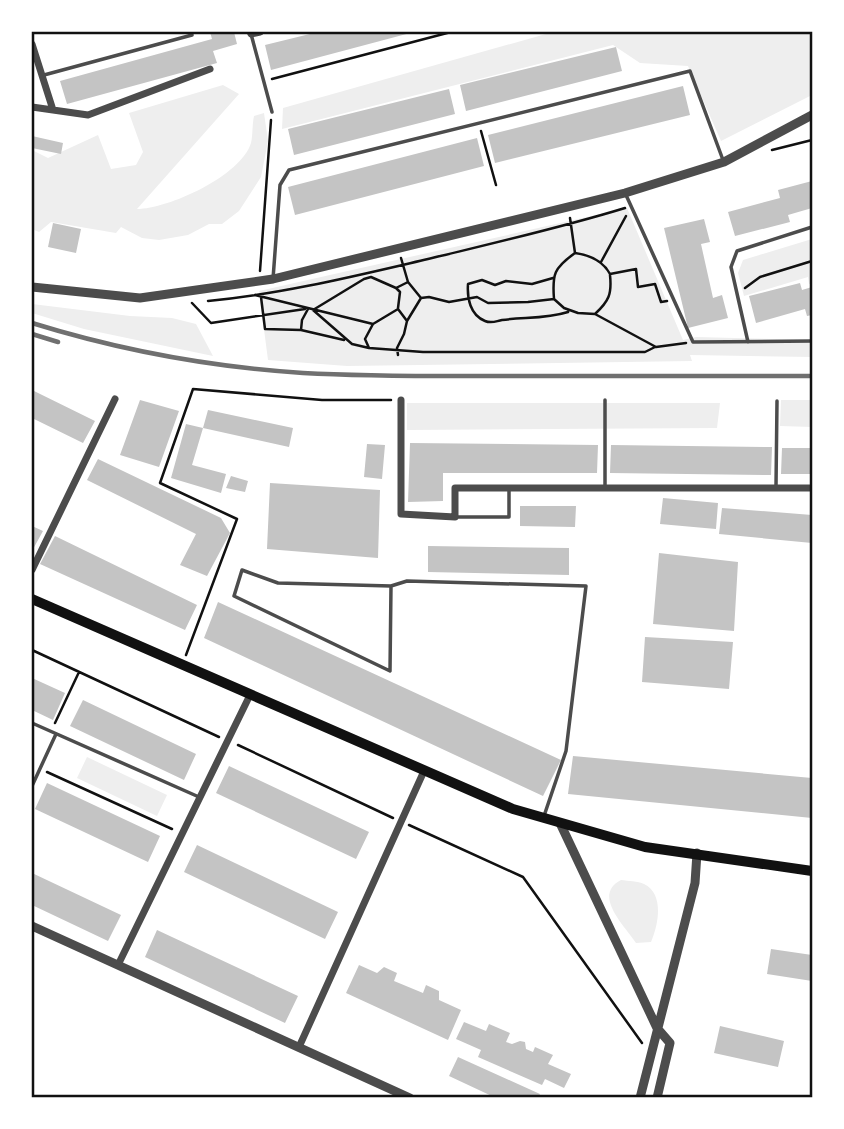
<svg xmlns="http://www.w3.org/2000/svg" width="844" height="1129" viewBox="0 0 844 1129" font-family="'Archivo Narrow',sans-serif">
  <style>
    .green { fill: #eee }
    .building { fill: #c4c4c4 }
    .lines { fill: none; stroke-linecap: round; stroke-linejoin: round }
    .path { stroke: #111; stroke-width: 2.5 }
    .service { stroke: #4c4c4c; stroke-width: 3.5 }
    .minor { stroke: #4c4c4c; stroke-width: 7 }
    .tertiary { stroke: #4c4c4c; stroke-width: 9 }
    .secondary { stroke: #111; stroke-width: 10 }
    .rail { stroke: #707070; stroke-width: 4.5 }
    .neatline { fill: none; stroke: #111; stroke-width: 2.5 }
  </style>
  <rect width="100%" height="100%" fill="#fff"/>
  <!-- green -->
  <path class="green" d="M553 32H812V95L721 141 688 66 640 63 613 45 282 129 283 108Z
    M223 85 239 94 137 209C168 209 241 176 251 143 253 135 252 125 254 116L264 113 268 141 261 177 239 211 222 224H209L188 235 159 240 142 238 121 227 116 233 51 222 39 232 32 229V150L48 158 98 135 111 169 136 165 143 152 129 113Z
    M627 208 683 340 696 337 812 340V357L690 355 692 361 347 366 268 360 259 291Z
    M812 239V283L809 284 808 277 744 296 738 273 743 260Z
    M32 304 130 316 172 318 196 324 213 356 84 329 32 313Z
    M781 400H812V427L780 426Z
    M407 403H720L717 428 407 430Z
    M87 757 167 795 157 816 77 778Z
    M621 880C628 881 638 881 644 884 665 894 658 926 651 942L636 943C624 925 592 895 621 880Z"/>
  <!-- building -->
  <path class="building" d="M210 32H234L237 44 213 51 217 63 67 104 60 81 212 39Z
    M318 32H414L271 70 265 45Z
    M616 47 622 71 466 111 460 85Z
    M683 86 690 115 495 163 488 135Z
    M449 89 455 114 294 155 288 129Z
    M32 136 63 143 61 154 32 148Z
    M477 138 484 166 295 215 288 187Z
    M812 181V208L788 215 790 222 735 236 728 212 780 198 778 190Z
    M704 219 710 242 701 244 713 298 722 295 728 318 688 328 664 228Z
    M53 223 81 229 76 253 48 247Z
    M800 283 802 290 812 287V315L807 316 805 309 756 323 749 296Z
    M32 390 95 421 83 443 32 418Z
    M140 400 179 411 159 467 120 455Z
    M208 410 293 428 289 447 203 428 192 465 226 474 221 493 171 478 186 424 203 428Z
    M410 443 598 445 597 473H443V501L408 502Z
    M367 444 385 445 382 479 364 477Z
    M611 445 772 447 771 475 610 473Z
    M782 448H812V474H781Z
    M98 459 221 518 230 533 207 576 180 565 196 534 87 480Z
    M231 476 248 481 245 492 226 488Z
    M270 483 380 490 378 558 267 549Z
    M663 498 718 503 716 529 660 524Z
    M520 506H576L575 527 520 526Z
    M722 508 812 515V543L719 534Z
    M32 526 43 531 32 551Z
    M55 536 197 605 185 630 40 564Z
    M428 546 569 548V575L428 572Z
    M659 553 738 562 734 631 653 624Z
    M218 602 561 760 543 796 204 638Z
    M645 637 733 642 729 689 642 682Z
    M32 678 65 693 53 720 32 710Z
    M83 700 196 754 184 780 70 726Z
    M573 756 812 778V818L568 794Z
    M229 766 369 832 356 859 216 793Z
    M47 783 160 836 148 862 35 809Z
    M197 845 338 912 325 939 184 872Z
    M32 873 121 915 108 941 32 905Z
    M157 930 298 996 285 1023 145 957Z
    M771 949 812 955V981L767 974Z
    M359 965 377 973 384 967 397 973 394 981 423 993 426 985 439 991V1000L461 1010 448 1040 346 993Z
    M464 1022 486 1031 489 1024 510 1033 506 1042 512 1044 520 1041 525 1042 526 1049 533 1052 535 1047 553 1055 548 1064 571 1074 564 1088 545 1079 542 1085 478 1057 481 1050 456 1039Z
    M720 1026 784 1041 778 1067 714 1053Z
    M458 1057 540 1094 538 1098H496L449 1076Z"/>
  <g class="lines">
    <!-- path -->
    <path class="path" d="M272 79 451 32
      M481 131 496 185
      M772 150 812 140
      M575 253C590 255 603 261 610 274L636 269 638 287 655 284 661 302 667 301
      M401 258 408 282 421 298
      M601 262 626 216
      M260 271 271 120
      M553 278 532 284 506 281 495 285 482 280 468 284C467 298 470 315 485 321 492 324 496 321 502 320 525 317 546 319 568 312
      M396 288 371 277 364 279 313 310 352 344 369 348 423 352H645L655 347
      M745 288 760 277 812 261
      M255 295 373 324 398 309 407 321 421 298 429 297 449 302 477 297 488 303 528 302 554 299 564 308 578 313 595 314 656 347 686 343
      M261 297 265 329 301 330 344 340
      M554 299C552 274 554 268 575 253L570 218
      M208 301C282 294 355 276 428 259 494 243 560 228 625 208
      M192 303 211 323 305 309
      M398 308 400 292 396 288 408 282
      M595 314C609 301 612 294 610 275
      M301 330 302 320 308 309
      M369 348 365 339 373 324
      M398 355 397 348 404 334 407 321
      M32 650 219 737
      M186 655 237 519 160 483 193 389 322 400H391
      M55 723 79 672
      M238 745 393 818
      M47 772 172 829
      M409 825 523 877 642 1043"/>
    <!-- service -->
    <path class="service" d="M251 34 272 112
      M44 75 192 35 191 32
      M626 195 693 342 812 341
      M273 279 280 185 289 170 690 71 723 160
      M748 342 731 267 737 251 812 227
      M776 486 777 401
      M605 488V400
      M457 517H509V489
      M391 586 278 583 242 570 234 596 390 671 391 586 407 581 586 586 566 751 544 816
      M32 723 199 797
      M32 786 56 734"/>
    <!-- minor -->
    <path class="minor" d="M250 32 251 34 260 32
      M32 44 53 110
      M32 107 88 115 210 69
      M401 400V514L455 517V488H812
      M32 570 115 399
      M118 965 250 695
      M299 1047 424 771"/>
    <!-- tertiary -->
    <path class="tertiary" d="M32 287 140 298 273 279 625 193 724 162 812 115
      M560 823 657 1028 670 1043 657 1098
      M32 926 410 1098
      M640 1098 695 883 697 853"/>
    <!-- secondary -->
    <path class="secondary" d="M32 599 513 809 645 847 812 871"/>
    <!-- rail -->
    <path class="rail" d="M32 323C119 350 211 367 303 373 375 377 448 376 520 376 618 376 715 376 812 376
      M32 334 58 342"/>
  </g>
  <!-- border -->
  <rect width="844" height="1129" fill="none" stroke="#ffffff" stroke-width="66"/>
  <rect x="33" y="33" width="778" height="1063" class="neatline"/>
</svg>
